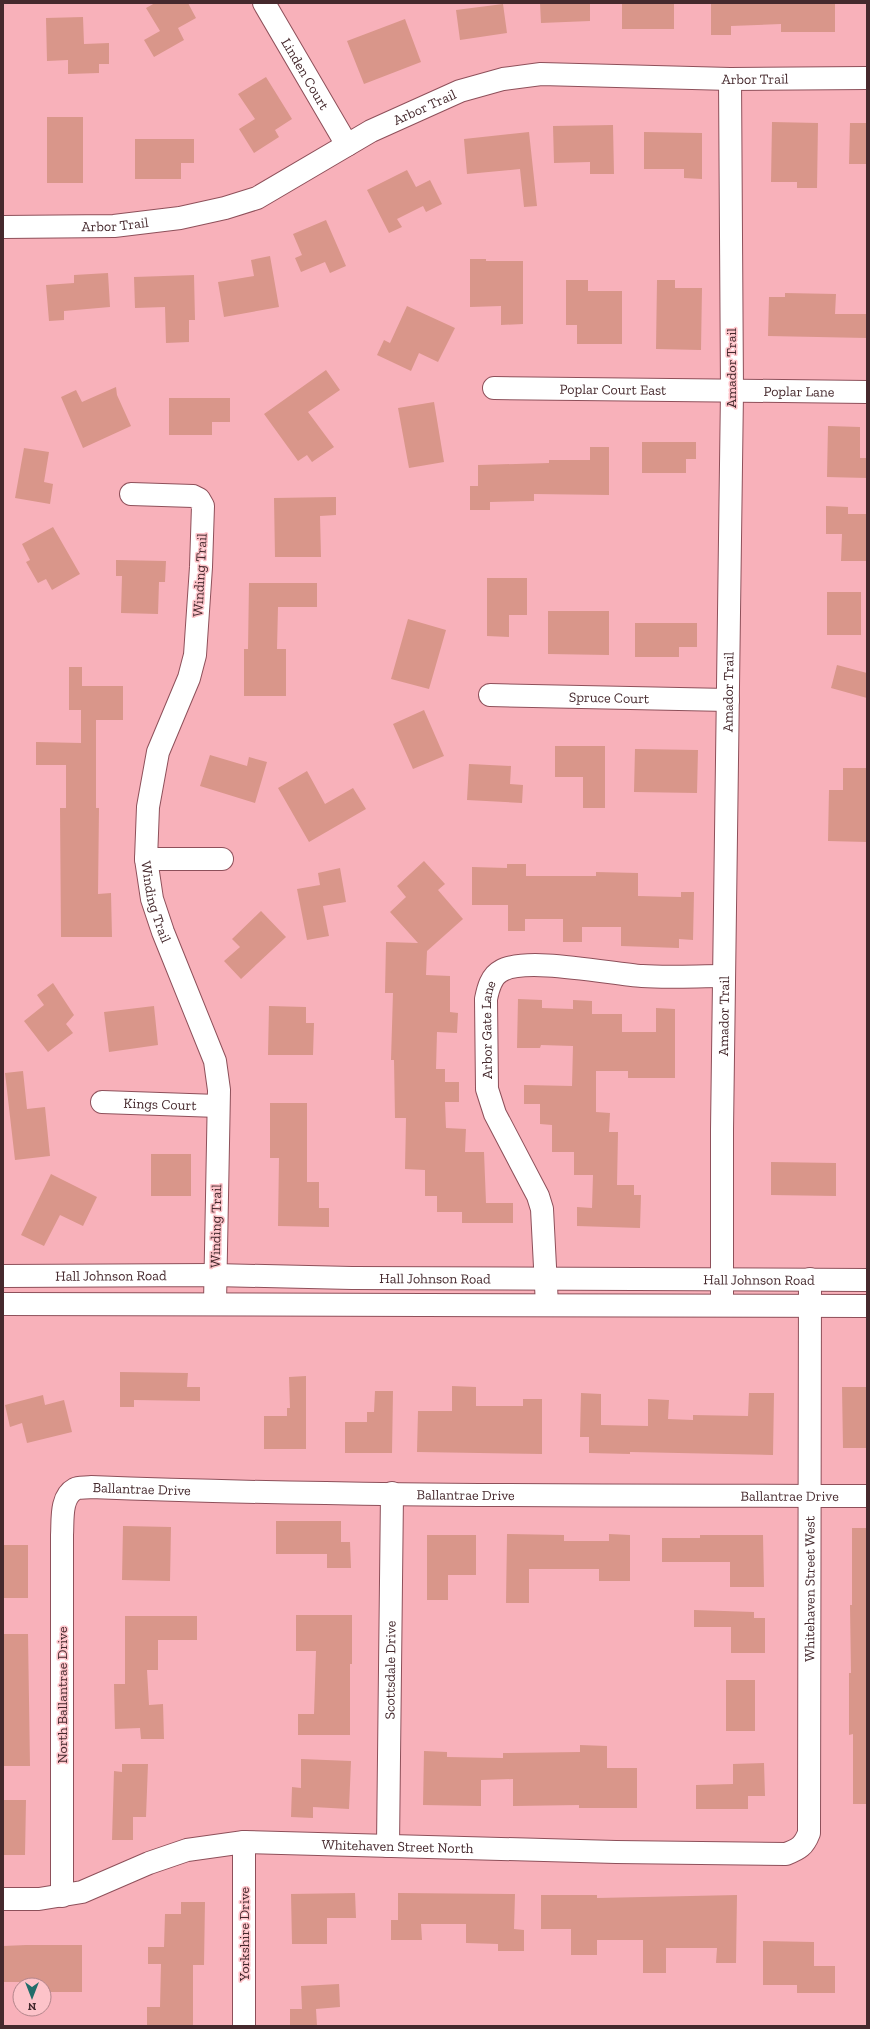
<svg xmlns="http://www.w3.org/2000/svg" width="870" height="2029" viewBox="0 0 870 2029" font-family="'Zilla Slab',serif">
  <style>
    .building { fill: #d9968a }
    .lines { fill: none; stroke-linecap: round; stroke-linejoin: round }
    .minor-casing { stroke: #8e505a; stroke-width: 24 }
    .major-casing { stroke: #8e505a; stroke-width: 24 }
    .minor { stroke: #fff; stroke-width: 22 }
    .major { stroke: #fff; stroke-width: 22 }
    .labels { text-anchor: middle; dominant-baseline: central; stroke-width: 3; stroke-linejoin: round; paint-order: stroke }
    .street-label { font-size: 14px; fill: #45292d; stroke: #fdc3c9 }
  </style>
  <rect width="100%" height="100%" fill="#f8b1ba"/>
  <!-- building -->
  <path class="building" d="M155 3H188L196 18 178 28 184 40 154 57 144 40 160 31 146 8Z
    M540 3H590V21L541 23Z
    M622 3H674V29H622Z
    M711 3H835V32H781V24L731 26V35H711Z
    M503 4 507 33 460 40 456 10Z
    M83 17 84 44 109 43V64H99V73L68 74V60L47 61 46 18Z
    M405 19 421 62 364 84 347 41Z
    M266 77 292 119 275 130 279 137 254 153 239 129 255 119 238 94Z
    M47 117H83V183H47Z
    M772 122 818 123 817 188H797V182H771Z
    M850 123H867V164H849Z
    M613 125 614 174H590V162L554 163 553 126Z
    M529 132 537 206 524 207 520 169 467 174 464 139Z
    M644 132 702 133V179L684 178V169H644Z
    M135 139H194V163H181V179H135Z
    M407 170 416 187 430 180 442 204 426 212 423 206 397 219 402 227 389 233 367 190Z
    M326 220 346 266 330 273 325 262 301 272 295 258 302 255 293 234Z
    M270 256 279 307 224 317 218 282 254 276 251 260Z
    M470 259H486V261H523V324L501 325V306L470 307Z
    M108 273 110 307 64 311V320L49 321 46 285 74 283V275Z
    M194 275 195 320H189V342L166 343 165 307 135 308 134 277Z
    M566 280H588V291H622V344H577V325H566Z
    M657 280H675V288H702L701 350 656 349Z
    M785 293 836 294 835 314H867V338L768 336 769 297H785Z
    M407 306 455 328 438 362 419 353 411 371 377 355 384 340 390 343Z
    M326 370 340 390 308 412 334 447 312 462 307 455 298 461 264 414Z
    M116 387 117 395 131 426 83 448 61 397 76 390 82 402Z
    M169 398H230V422H212V435H169Z
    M434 402 444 462 409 468 398 408Z
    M828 426 860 427V458H867V478L827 477Z
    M642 442H696V459H686V473H642Z
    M590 447H609V495L534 494V501L490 502V510H470V486H478V465L549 463V460H590Z
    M24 448 49 452 44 482 53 484 50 504 15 498Z
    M336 497V515L320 516 321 557H275L274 498Z
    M826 506 848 507V514H867V561H841L842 534H826Z
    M53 527 80 574 52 590 46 579 38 583 26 562 30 560 22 544Z
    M116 560 166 561 165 582H159L158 614 121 613 122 576H116Z
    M487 578H527V615H509V637L487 636Z
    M249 583H317V607H278L277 649H286V696H244V649H248Z
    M827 592H861V635H827Z
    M548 611H609V655L548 654Z
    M408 619 446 630 429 689 391 679Z
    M635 623H697V647H679V657H635Z
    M837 665 867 673V698L831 688Z
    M69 667H82V686H123V720H96V808H99L98 894 111 893 112 937H61L60 808H66V765H36V742L81 743V710H69Z
    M424 710 444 756 413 769 393 724Z
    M555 746H605V808H583V777H555Z
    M635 749 698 750 697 793 634 792Z
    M210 755 247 766 249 757 267 762 255 803 200 786Z
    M469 764 511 766 510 784 523 785 522 803 467 800Z
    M843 768H867V842L828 841 829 790H843Z
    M307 771 325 804 353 788 366 809 309 842 278 788Z
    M424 861 445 884 438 890 463 919 427 951 426 975 450 976V1012L458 1013 457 1033 437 1032 436 1069H445V1082H459V1102H445L446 1128 466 1129 465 1152H484L486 1203H513V1223H462V1212H437V1196H425V1170L405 1169 406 1118H395L394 1060H391L393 993H385L386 942 418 943 390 912 406 897 397 886Z
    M507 864H526V876H596V872L638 873V896L681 897V892H694L693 940 679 939V948L621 946V927H582V942H563V919H525V931H508V905H472V867L507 868Z
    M340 868 346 902 323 906 329 936 307 940 297 889 320 885 318 873Z
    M261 911 286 937 241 979 224 961 240 947 232 939Z
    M53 983 74 1015 66 1024 73 1033 48 1052 24 1021 44 1005 37 995Z
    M518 999 542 1000V1008L573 1009V1000L592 1001V1014H622V1032H656V1008L675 1009V1078H628V1071H596V1112L610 1113 609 1132H618L617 1185H634V1195H641L640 1228 577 1226V1207L592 1208 593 1175H574V1152H552V1125L540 1124V1104H524V1085L572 1086 573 1046 541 1045 540 1048H517Z
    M154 1006 158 1045 109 1052 104 1012Z
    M269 1006 306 1007V1023H314L313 1055H268Z
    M23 1071 27 1109 45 1107 50 1156 15 1160 5 1073Z
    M270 1103H307V1182H319V1208H329V1227L278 1226 279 1158H270Z
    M151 1154H191V1196H151Z
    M771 1162 836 1163V1196L771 1195Z
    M51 1174 97 1197 83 1226 60 1215 44 1246 21 1235Z
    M120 1372 188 1373 187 1387H200V1401L134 1400V1407H120Z
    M306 1376V1449H264V1416H287V1408H290L289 1377Z
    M452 1386 476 1387V1406H523V1399H542V1454L417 1452 418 1411H452Z
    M842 1387H867V1448H843Z
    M375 1391H393L392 1453H345V1422H367V1412H374Z
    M581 1393 601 1394V1425L648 1426V1399L669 1400 668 1419 693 1420V1415L748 1416 749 1393H774L773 1455 630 1452V1454L589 1453V1437H580Z
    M43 1395 45 1405 64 1400 72 1432 27 1443 22 1423 10 1427 5 1405Z
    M276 1521H341V1542H350L351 1568H327V1554H276Z
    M123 1526 171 1527 170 1581 122 1580Z
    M852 1528H867V1804H853V1734L849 1735V1673H851L850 1605H852Z
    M507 1534 564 1535V1541H609V1534L630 1535V1581H599V1569H529V1603H506Z
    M427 1535H476V1575H448V1600H427Z
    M700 1535H763L764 1587H730V1562H662V1538H700Z
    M3 1545H28V1598H3Z
    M694 1610 754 1612V1618H765V1653H731V1627H694Z
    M296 1615H352V1664H350V1735H298V1714H314L316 1651H296Z
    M125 1616H197V1640H158V1670H147L149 1705 163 1704 164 1739H141L140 1728 115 1729 114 1684H125Z
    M3 1634H28L30 1766H3Z
    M726 1680H755V1731H726Z
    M580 1745 607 1746V1768H637V1808H579V1805L513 1806V1779L481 1780V1806L423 1805 424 1751 447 1752V1757L503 1758V1753L580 1752Z
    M301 1759 351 1761 349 1809 313 1807V1818L291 1817 292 1787 301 1788Z
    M764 1763 765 1796H748V1809H696V1785L733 1784V1764Z
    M122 1764H148L146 1817H133V1840H112L114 1771 122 1772Z
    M3 1800H26L25 1855H3Z
    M355 1893 356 1918H327V1944H292L291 1894Z
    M398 1893 515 1894 514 1929 524 1930V1951H498V1944L466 1943V1924H421L422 1940H391V1920H398Z
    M541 1895H597V1898L737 1895 736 1963H716L717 1948H666V1973H643V1940H597V1955H571V1929H541Z
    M181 1902H205L204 1965H193V2026H147V2007H160L161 1964H148V1947H164L165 1914H181Z
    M763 1941 814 1942V1966H835V1993H797V1985H763Z
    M26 1945H82V1992H44V1985H26V1982H3V1946Z
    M339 1984 340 2007 316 2009 317 2026H290V2009H302L301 1986Z"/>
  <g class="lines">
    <!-- minor casing -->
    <g class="minor-casing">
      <g id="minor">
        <path id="s1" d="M264 3 347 145"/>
        <path id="s2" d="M3 227 114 226 180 218 225 208 257 198 371 131 460 91 503 79 541 74 730 79 867 78"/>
        <path id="s3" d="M494 388 867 392"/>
        <path id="s4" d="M131 494 193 496 199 499 203 506 201 567 195 655 189 678 158 752 148 807 146 859 152 899 163 932 215 1061 219 1090 215 1303"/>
        <path id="s5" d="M490 695 728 700"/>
        <path d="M146 859H222"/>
        <path id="s6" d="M102 1102 218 1106"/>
        <path id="s7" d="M547 1305 542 1209 538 1196 495 1114 487 1089 486 999C488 989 491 976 501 971 525 956 611 974 642 976 669 978 697 976 724 976"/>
        <path id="s8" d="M722 1305V1130L732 391 730 79"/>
        <path id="s9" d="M388 1846 392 1493"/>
        <path id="s10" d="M62 1896V1535C63 1521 60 1497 75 1489 79 1487 87 1488 91 1487 349 1497 608 1495 867 1496"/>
        <path id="s11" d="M3 1899H39L82 1892 149 1863 187 1850 244 1842 616 1852 786 1854C799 1849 804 1846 809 1833L810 1279"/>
        <path d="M244 2026V1842"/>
      </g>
    </g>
    <!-- major casing -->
    <g class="major-casing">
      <g id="major">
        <path id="s12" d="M3 1276 214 1275 352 1278 867 1280"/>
        <path d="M3 1304 867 1306"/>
      </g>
    </g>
    <!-- minor -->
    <use href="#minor" class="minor"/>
    <!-- major -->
    <use href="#major" class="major"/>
  </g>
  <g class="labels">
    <!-- street labels -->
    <g class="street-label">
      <text stroke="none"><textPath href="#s1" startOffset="82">Linden Court</textPath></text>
      <text stroke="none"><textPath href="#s2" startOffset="784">Arbor Trail</textPath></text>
      <text stroke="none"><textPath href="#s2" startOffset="448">Arbor Trail</textPath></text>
      <text stroke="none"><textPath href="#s2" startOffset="112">Arbor Trail</textPath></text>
      <text transform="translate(731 368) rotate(-90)">Amador Trail</text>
      <text stroke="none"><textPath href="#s3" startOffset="119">Poplar Court East</textPath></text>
      <text stroke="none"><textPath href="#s3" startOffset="305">Poplar Lane</textPath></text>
      <text transform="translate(200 575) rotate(-87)">Winding Trail</text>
      <text stroke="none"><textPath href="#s8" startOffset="613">Amador Trail</textPath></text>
      <text stroke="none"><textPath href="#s5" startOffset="119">Spruce Court</textPath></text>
      <text stroke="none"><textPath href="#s4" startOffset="482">Winding Trail</textPath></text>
      <text stroke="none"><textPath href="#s8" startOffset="289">Amador Trail</textPath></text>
      <text stroke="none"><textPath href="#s7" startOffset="288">Arbor Gate Lane</textPath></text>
      <text stroke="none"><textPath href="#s6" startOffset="58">Kings Court</textPath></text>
      <text transform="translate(216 1226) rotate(-89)">Winding Trail</text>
      <text stroke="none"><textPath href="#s12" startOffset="108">Hall Johnson Road</textPath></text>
      <text stroke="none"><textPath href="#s12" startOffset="432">Hall Johnson Road</textPath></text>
      <text stroke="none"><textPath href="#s12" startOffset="756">Hall Johnson Road</textPath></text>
      <text stroke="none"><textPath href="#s10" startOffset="478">Ballantrae Drive</textPath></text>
      <text stroke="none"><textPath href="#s10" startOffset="802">Ballantrae Drive</textPath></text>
      <text stroke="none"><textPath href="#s10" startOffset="1126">Ballantrae Drive</textPath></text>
      <text stroke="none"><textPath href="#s11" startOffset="1069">Whitehaven Street West</textPath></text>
      <text stroke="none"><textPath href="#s9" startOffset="176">Scottsdale Drive</textPath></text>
      <text transform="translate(62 1695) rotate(-90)">North Ballantrae Drive</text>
      <text stroke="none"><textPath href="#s11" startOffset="404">Whitehaven Street North</textPath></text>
      <text transform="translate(244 1934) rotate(-90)">Yorkshire Drive</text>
    </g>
  </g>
  <!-- border -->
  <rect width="870" height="2029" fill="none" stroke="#45292d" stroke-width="8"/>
  <!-- north arrow -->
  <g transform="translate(32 1997) rotate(180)"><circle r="19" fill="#fdc3c9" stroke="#b3858b"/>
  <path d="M0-3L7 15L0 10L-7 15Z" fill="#226d6a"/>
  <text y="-6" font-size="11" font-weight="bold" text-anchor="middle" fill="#45292d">N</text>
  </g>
</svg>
